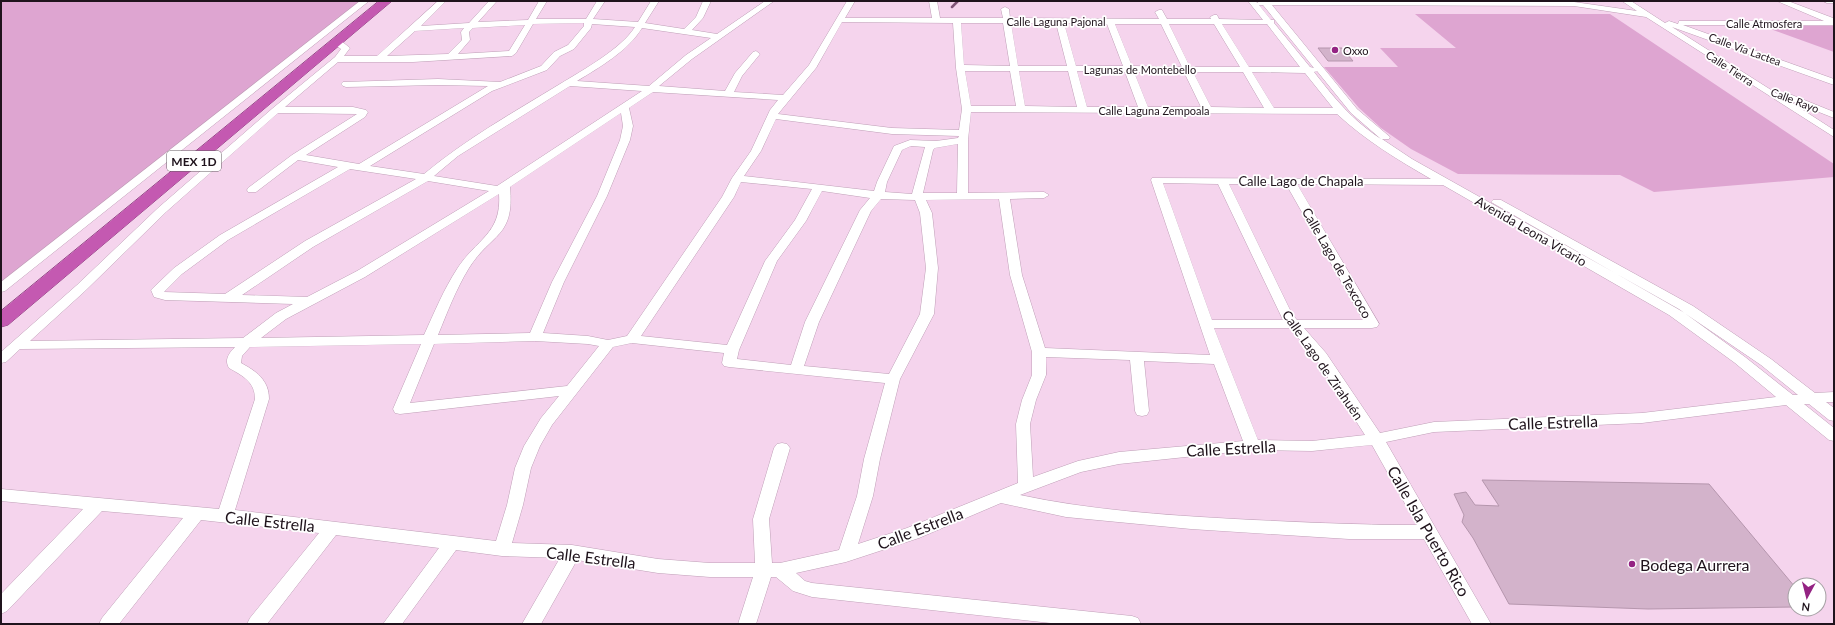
<svg xmlns="http://www.w3.org/2000/svg" width="1835" height="625" viewBox="0 0 1835 625" font-family="Lato,sans-serif">
  <style>
    .green { fill: #dea5d1 }
    .lines { fill: none; stroke-linecap: round; stroke-linejoin: round }
    .stream { stroke: #815578; stroke-width: 2.5 }
    .building { fill: #d3b3cb; stroke: #b596ad }
    .minor-casing { stroke: #bf9fb7; stroke-width: 1 }
    .highway-casing { stroke: #8a407d; stroke-width: 1 }
    .minor { fill: #fff; fill-rule: evenodd }
    .highway { fill: #c459b1; fill-rule: evenodd }
    .poi-dot { fill: #942383; stroke: #fff; stroke-width: 1.5 }
    .labels { text-anchor: middle; dominant-baseline: central; stroke-width: 3.5; stroke-linejoin: round; paint-order: stroke }
    .far-street-label { font-size: 11px; fill: #1f131c; stroke: #fff }
    .far-poi-label { font-size: 11px; fill: #1f131c; stroke: #fff; text-anchor: start }
    .shield { fill: #fff; stroke: #625a60; stroke-width: 1 }
    .shield-label { font-size: 12px; font-weight: bold; fill: #1f131c }
    .street-label { font-size: 13px; fill: #1f131c; stroke: #fff }
    .near-street-label { font-size: 16px; fill: #1f131c; stroke: #fff }
    .near-poi-label { font-size: 16px; fill: #1f131c; stroke: #fff; text-anchor: start }
  </style>
  <rect width="100%" height="100%" fill="#f5d4ed"/>
  <!-- green -->
  <path class="green" d="M1 1H369L1 293Z
    M1415 14H1610L1834 164V177L1654 192 1620 175 1458 174 1411 149 1381 128 1359 108 1324 67H1398L1380 48H1456Z
    M1762 26H1834V52Z"/>
  <g class="lines">
    <!-- stream -->
    <path class="stream" d="M952 7 958 1"/>
  </g>
  <!-- building -->
  <path class="building" d="M1318 48H1342L1353 61H1328Z
    M1482 480 1709 484 1795 587V607L1648 609 1509 604 1473 538 1462 522 1464 515 1454 494 1466 492 1475 505 1499 506Z"/>
  <g class="lines">
    <!-- minor casing -->
    <g class="minor-casing">
      <path id="minor" d="M360 1H369L5 291 1 292V282Z
        M438 1H446L421 26 469 23 489 1H497L478 22 528 20 539 1H547L536 19H586L597 1H605L593 19 638 22 651 1H659L645 23 684 29 696 17 703 1H711L703 18 692 30 717 34 765 1H774L692 59 659 86 725 91 735 73 753 52 756 51 760 54 742 76 734 92 783 95 809 65 847 1H855L845 18H932L929 1H937L940 18H1003L1001 9 1005 7 1009 9 1010 18 1159 19 1155 12 1159 10H1162L1167 19H1211L1210 17 1214 15H1217L1219 19 1263 20 1248 1H1256L1257 3 1260 1 1574 2 1637 11 1622 1H1631L1665 23 1669 21 1678 24 1679 21H1824L1777 1H1788L1833 18 1834 25H1683L1834 79V85L1672 27 1779 95 1784 92 1787 93 1834 112V118L1786 99 1834 130V137L1646 17 1574 6 1272 5 1357 109 1390 137 1389 139H1382L1412 159 1679 309 1745 357 1793 395H1798L1761 365 1683 312 1491 202 1493 200H1501L1693 306 1771 359 1815 393 1834 392V402H1826L1834 408V421L1829 420 1809 404H1804L1834 428V441L1829 440 1786 405 1642 423 1434 432 1386 442 1491 624H1472L1424 539H1349L1191 529 1066 517 1001 503 919 538 846 562 796 573 805 581 812 583 1132 616 1138 618 1141 624H1060L812 597 793 591 776 577H771L756 624H738L753 577H710L658 573 577 560 541 624H522L560 558 502 556 456 550 402 624H383L439 548 336 535 267 624H247L250 618 319 533 201 520 119 624H99L102 618 183 518 102 511 7 611 1 614V594L83 509 1 501V489L219 509 255 399C255 382 243 376 229 368 224 360 229 353 235 347L20 349 6 362 1 363V352L77 285 158 208 273 108 335 57 341 49 334 44V40H340L350 48 344 56H377ZM1259 5H1263L1314 68 1310 67 1274 23V20H1271ZM842 22 953 23 956 68 962 109 959 130 892 128 778 114 816 68ZM584 23V26L568 45 554 52 541 66 500 82 438 79 343 82 341 84 343 86 346 87 438 85 488 86 359 164 306 155 365 117 368 112 366 110 353 107H285L338 62H413L512 56 516 53 533 24ZM961 23H1003L1010 66 964 65ZM1011 23H1056L1067 66H1018ZM1064 23 1107 24 1123 66H1076ZM592 24 635 27C621 49 583 70 560 84 514 112 466 139 424 174L370 166 492 91 547 70 560 56 574 49 591 28ZM1115 24H1161L1182 67 1132 66ZM1169 24H1214L1240 67H1190ZM1222 24H1267L1300 67H1249ZM525 25 509 51 458 54 470 40 469 32 473 28ZM464 28 461 32 462 40 448 54 387 56 415 31ZM642 28 711 38 686 55 649 86 577 81C600 67 628 51 642 28ZM965 71H1010L1016 106H971ZM1019 71H1068L1077 107 1025 106ZM1077 71 1125 72 1138 107H1087ZM1317 71 1351 113 1381 139C1352 120 1335 99 1314 72ZM1134 72H1184L1201 107H1148ZM1193 72H1243L1264 108 1211 107ZM1252 72 1305 73 1333 108H1274ZM570 86 642 91 497 186 434 176 458 156ZM653 92 778 100 770 110 751 151 732 178 722 197 627 336 608 340 588 336 543 333 564 282 607 196 630 140 633 126 629 108ZM971 112 1337 114C1365 140 1398 160 1431 179L1152 178 1151 180 1210 355 1045 348 1022 275 1010 199 1044 198 1049 195 1044 192 968 193V140ZM278 113 357 114 292 155 248 188 247 190 248 192H256L298 160 338 167 220 235 174 268 151 290 154 297 165 300 293 304 276 313 243 338 30 341 85 291 166 212ZM621 113 623 126 620 140 597 196 552 282 530 333 438 335C447 313 456 289 469 268 491 233 515 238 510 187ZM776 119 892 134 959 136 958 138 936 141 910 140 894 146 877 182 874 191 744 176 761 151ZM958 144 957 193H923L933 150 935 148ZM911 146 925 147 912 194 885 192 887 182 902 150ZM350 169 416 179 305 241 225 294 164 292 182 274 228 240ZM428 181 489 191 357 271 307 297 242 295 313 247ZM741 182 812 189 795 220 765 261 727 345 641 336 734 197ZM1163 183 1218 184 1283 320H1212ZM1229 184H1286L1363 320H1297L1292 314ZM1297 184 1443 185 1669 315 1735 363 1776 397 1642 413 1434 422 1380 433 1326 353 1304 328H1372L1377 327 1379 324ZM822 191 870 198 860 210 805 322 791 365 737 359 739 350 777 261 806 221ZM499 194C502 234 476 239 457 269 444 289 434 313 424 335L261 338 286 319 365 277ZM881 199 915 200 920 213 926 268 920 314 889 374 804 366 819 322 871 211ZM999 199 1010 275 1032 352V375L1022 400 1016 424 1018 483 907 528 858 544 873 496 880 459 900 379 934 314 938 268 932 213 926 200ZM1214 328H1290L1316 359 1365 435 1312 441 1258 440ZM535 341 588 344 599 346 567 386 410 403 434 344ZM632 343 724 353 722 363 724 366 729 367 885 383 864 459 857 496 839 550 780 563H772L769 519 790 448 787 444 782 443 777 444 774 448 753 519 755 563H710L658 559 572 545 512 543 523 505 531 468 540 446 552 425 613 347ZM421 344 393 409 395 413 400 414 559 396 541 418 524 446 515 468 507 505 496 541 235 510 269 399C269 380 256 371 241 363L242 356 250 347ZM1046 357 1130 360 1135 411 1137 415 1142 416 1147 415 1149 411 1144 361 1214 364 1243 441 1119 452 1078 461 1033 477 1030 424 1036 400 1046 375ZM1372 445 1417 525C1356 525 1295 522 1235 519 1163 515 1090 510 1020 495L1081 472 1119 464 1252 450 1312 451Z
        M1823 1H1834V3H1827Z"/>
    </g>
    <!-- highway casing -->
    <g class="highway-casing">
      <path id="highway" d="M379 1H392L8 325 1 327V311Z"/>
    </g>
    <!-- minor -->
    <use href="#minor" class="minor"/>
    <!-- highway -->
    <use href="#highway" class="highway"/>
  </g>
  <!-- markers -->
  <g class="poi-dot">
    <circle cx="1335" cy="50" r="4"/>
    <circle cx="1632" cy="564" r="4"/>
  </g>
  <g class="labels">
    <!-- far-street labels -->
    <g class="far-street-label">
      <text x="1056" y="21">Calle Laguna Pajonal</text>
      <text x="1764" y="23">Calle Atmosfera</text>
      <text transform="translate(1745 49) rotate(20)">Calle Vía Lactea</text>
      <text transform="translate(1730 68) rotate(33)">Calle Tierra</text>
      <text x="1140" y="69">Lagunas de Montebello</text>
      <text transform="translate(1795 100) rotate(21)">Calle Rayo</text>
      <text x="1154" y="110">Calle Laguna Zempoala</text>
    </g>
    <!-- far-poi labels -->
    <g class="far-poi-label">
      <text x="1343" y="50">Oxxo</text>
    </g>
    <!-- shield labels -->
    <rect class="shield" x="167" y="151" width="54" height="20" rx="3"/>
    <g class="shield-label">
      <text x="194" y="161">MEX 1D</text>
    </g>
    <!-- street labels -->
    <g class="street-label">
      <text x="1301" y="181">Calle Lago de Chapala</text>
      <text transform="translate(1531 231) rotate(30)">Avenida Leona Vicario</text>
      <text transform="translate(1337 263) rotate(60)">Calle Lago de Texcoco</text>
      <text transform="translate(1323 365) rotate(55)">Calle Lago de Zirahuén</text>
    </g>
    <!-- near-street labels -->
    <g class="near-street-label">
      <text transform="translate(1553 422) rotate(-2)">Calle Estrella</text>
      <text transform="translate(1231 448) rotate(-3)">Calle Estrella</text>
      <text transform="translate(270 521) rotate(6)">Calle Estrella</text>
      <text transform="translate(920 528) rotate(-21)">Calle Estrella</text>
      <text transform="translate(1429 531) rotate(60)">Calle Isla Puerto Rico</text>
      <text transform="translate(591 557) rotate(7)">Calle Estrella</text>
    </g>
    <!-- near-poi labels -->
    <g class="near-poi-label">
      <text x="1640" y="564">Bodega Aurrera</text>
    </g>
  </g>
  <!-- border -->
  <rect width="1835" height="625" fill="none" stroke="#1f131c" stroke-width="4"/>
  <!-- north arrow -->
  <g transform="translate(1807 597) rotate(187)"><circle r="19" fill="#ffffff" stroke="#a5a1a4"/>
  <path d="M0-3L7 15L0 10L-7 15Z" fill="#942383"/>
  <text y="-6" font-size="11" font-weight="bold" text-anchor="middle" fill="#1f131c">N</text>
  </g>
</svg>
